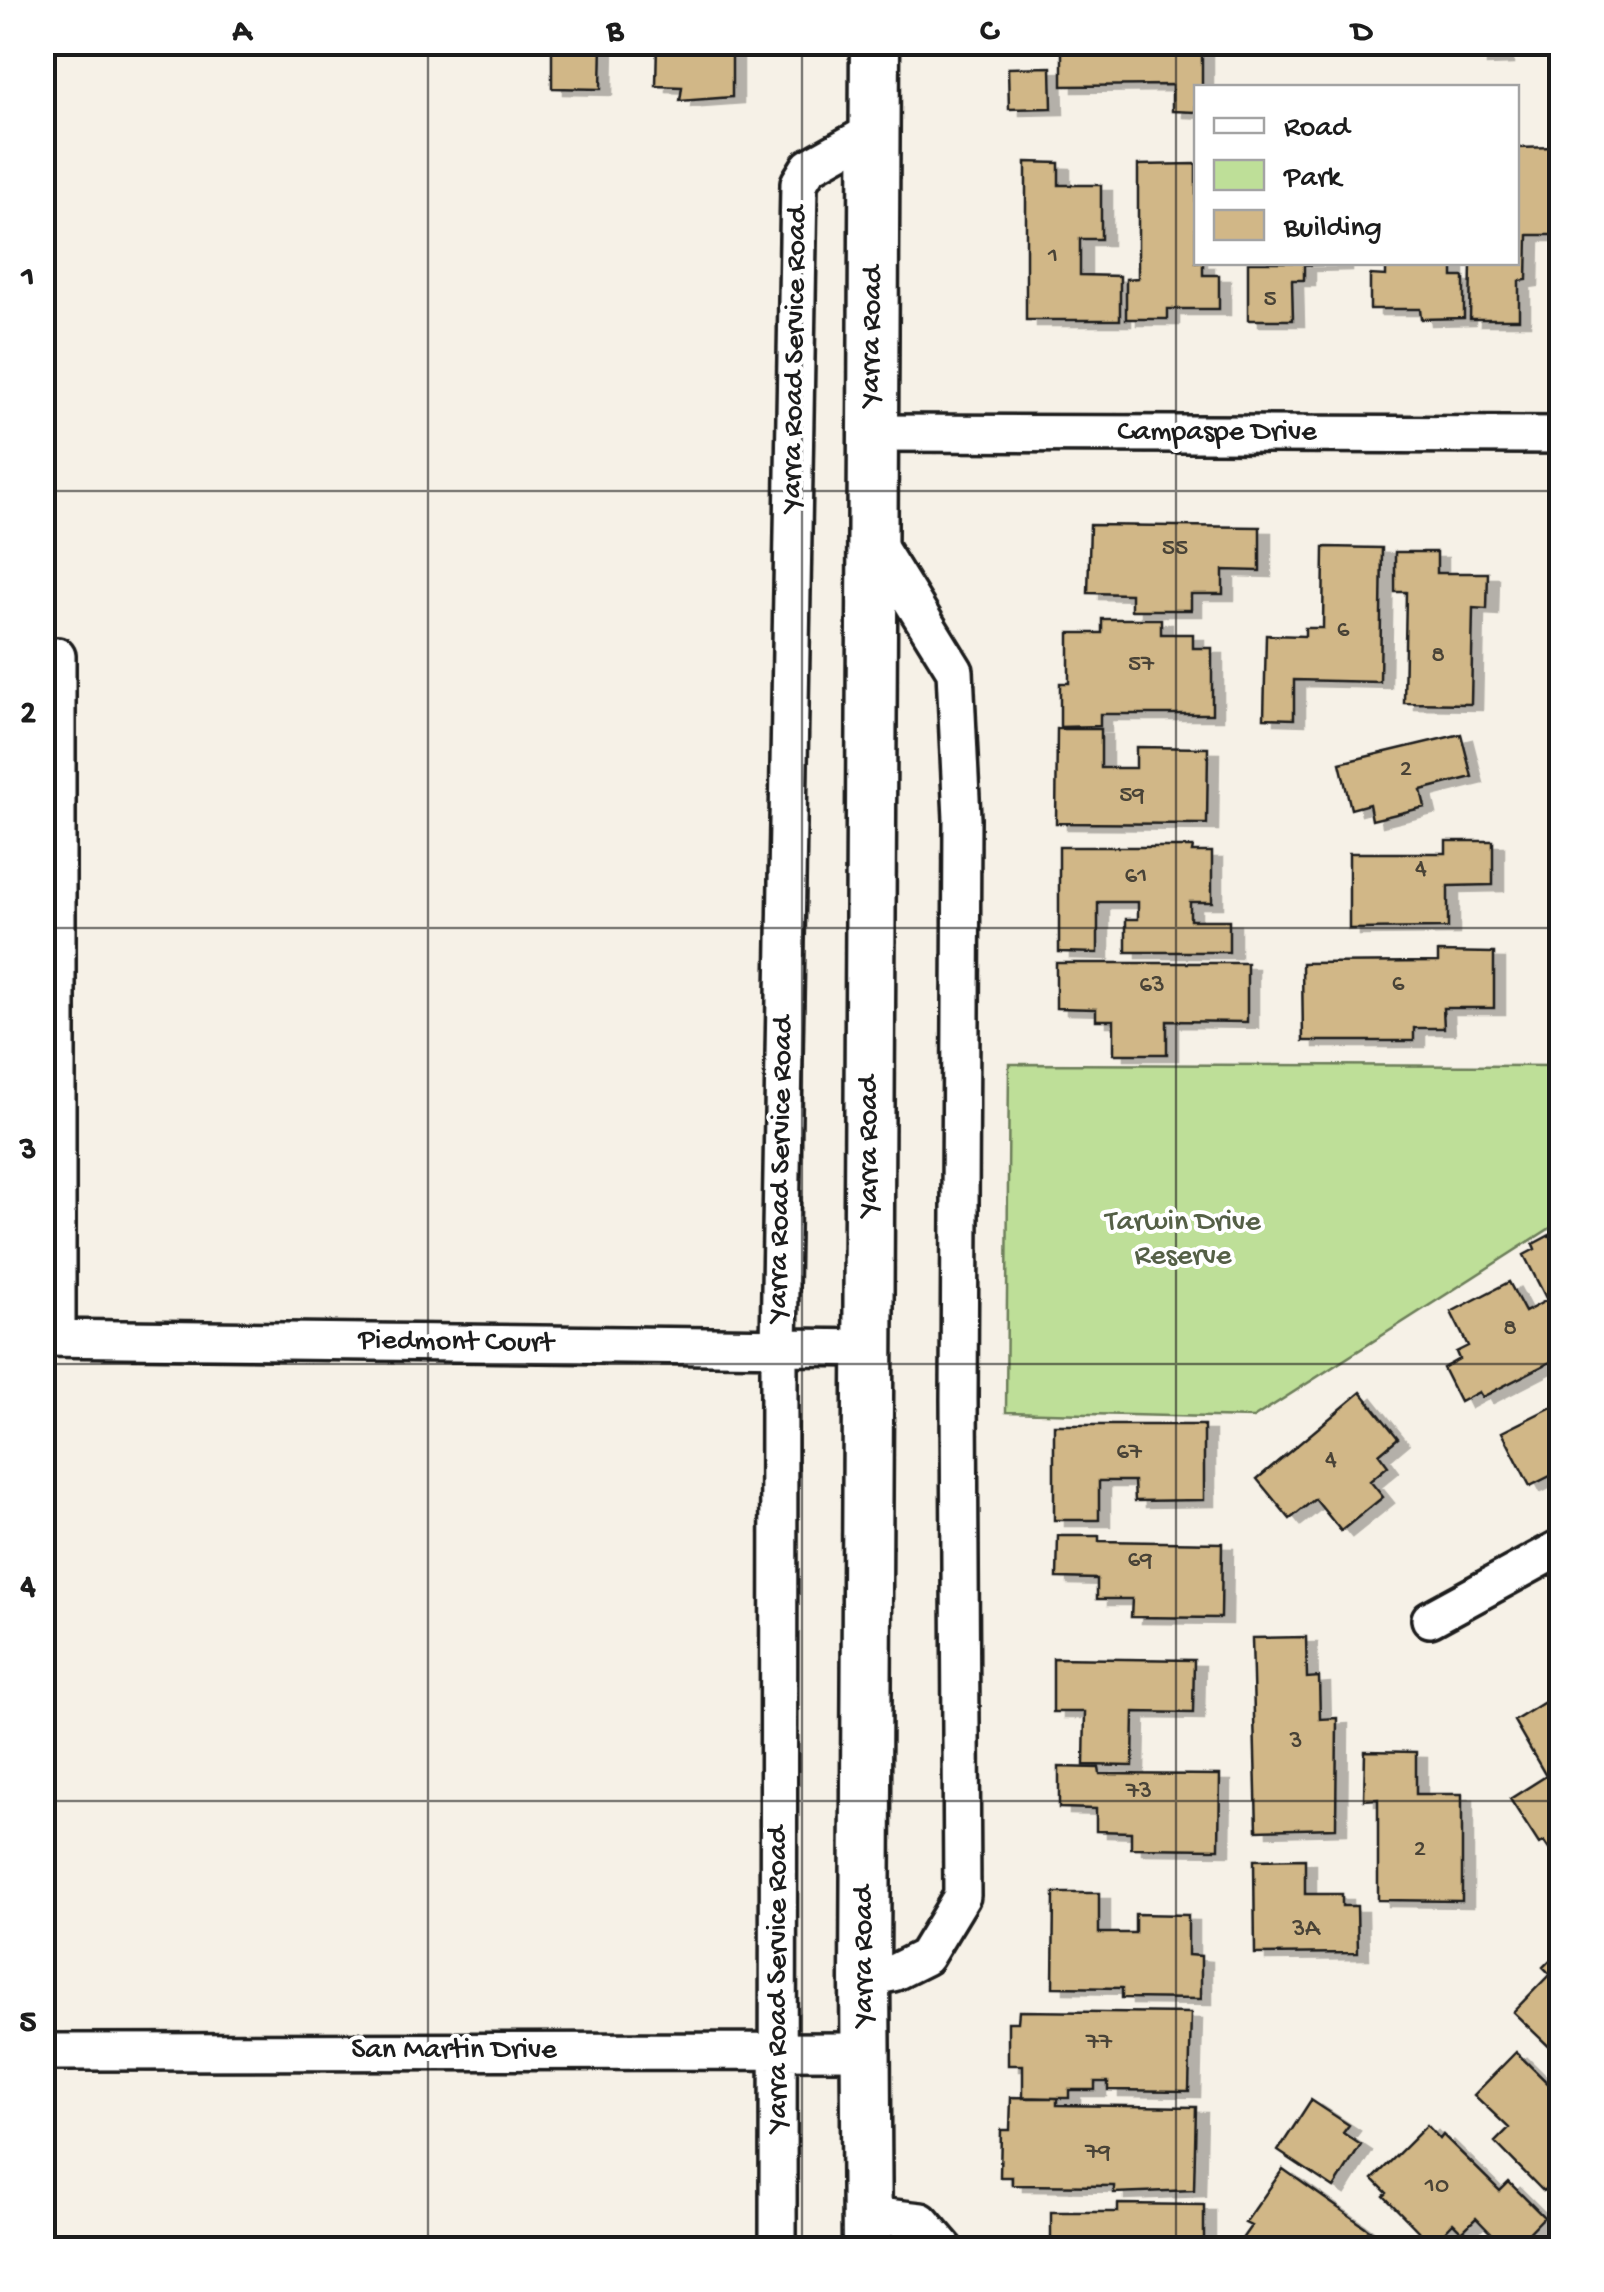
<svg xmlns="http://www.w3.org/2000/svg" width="1604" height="2292" viewBox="0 0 1604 2292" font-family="'Gochi Hand',sans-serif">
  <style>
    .green { fill: #bedf98; stroke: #6d7e5a; stroke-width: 2.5 }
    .building { fill: #d1b787; stroke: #1c1c1c; stroke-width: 2.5; filter: url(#shadow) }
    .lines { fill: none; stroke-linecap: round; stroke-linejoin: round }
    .street-casing { stroke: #1c1c1c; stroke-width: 42 }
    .secondary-casing { stroke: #1c1c1c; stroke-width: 55 }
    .street { stroke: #fff; stroke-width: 35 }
    .secondary { stroke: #fff; stroke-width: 48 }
    .grid { fill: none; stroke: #1c1c1c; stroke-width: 2.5; stroke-opacity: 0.55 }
    .labels { text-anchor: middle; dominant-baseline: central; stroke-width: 8; stroke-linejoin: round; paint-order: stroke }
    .number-label { font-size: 25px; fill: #494337 }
    .street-label { font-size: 30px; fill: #1c1c1c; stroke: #fff }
    .park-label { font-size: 30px; fill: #556047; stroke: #fff }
    .neatline { fill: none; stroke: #1c1c1c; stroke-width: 4 }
    .grid-label { font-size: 32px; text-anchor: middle; font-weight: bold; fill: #1c1c1c }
  </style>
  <defs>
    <filter id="shadow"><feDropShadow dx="11" dy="6" stdDeviation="0" flood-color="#0004"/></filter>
  </defs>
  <rect width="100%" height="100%" fill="#f6f1e7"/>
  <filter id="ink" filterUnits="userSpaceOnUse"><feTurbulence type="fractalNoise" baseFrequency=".01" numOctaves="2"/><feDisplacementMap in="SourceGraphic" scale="20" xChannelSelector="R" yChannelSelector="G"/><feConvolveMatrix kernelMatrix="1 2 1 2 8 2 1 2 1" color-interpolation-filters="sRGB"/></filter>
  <g filter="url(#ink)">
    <!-- green -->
    <path class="green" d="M1009 1064 1561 1066V1221L1253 1418 1006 1412Z"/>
    <!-- building -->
    <path class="building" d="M552 42H602L601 89 552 88Z
      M657 42H732V97L680 101 682 87 656 86Z
      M1062 42H1202V88H1196V112L1172 111V85L1062 86Z
      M1412 42H1471V48H1412Z
      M1476 42H1502V58L1476 59Z
      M1051 67 1052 108 1009 109 1008 68Z
      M1557 147 1562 151V235H1528L1527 280 1519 281V319H1470L1471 262H1516V148Z
      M1026 162 1059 163V185H1101V239H1080V275L1120 276V320H1026Z
      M1196 164V262H1203V275H1219V309H1168V319H1126V279L1138 278V165Z
      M1248 262H1341V264L1304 265V280H1292L1293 320H1248Z
      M1386 262H1453V277H1464V318L1421 319 1420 309H1370V275L1386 276Z
      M1090 525 1260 527V571L1223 570V594H1191V610H1131V594L1088 593Z
      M1324 547 1382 548 1380 682 1294 680V719L1264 718 1266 635 1305 636V628H1323Z
      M1395 552H1437V573H1488L1487 609 1473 608 1471 704 1404 703 1406 592H1395Z
      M1102 619H1161V634H1193V648H1212V714H1100V726L1060 727V683H1069V633H1102Z
      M1057 729H1101V768H1136V747L1208 748 1207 824 1056 823Z
      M1461 734 1472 777 1421 790 1425 807 1372 820 1369 804 1351 809 1340 763Z
      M1446 841H1493V885L1448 886V928L1349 929V853H1446Z
      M1059 847H1193L1192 852H1212V902H1190V920H1229V952H1126V919H1138V902H1098V953L1059 952Z
      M1438 952 1494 953V1008H1443L1444 1028H1414V1041H1303L1302 963 1438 962Z
      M1056 963H1247V1022L1167 1021V1054H1114V1020H1096V1009L1056 1008Z
      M1550 1235 1562 1257V1356L1482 1397 1479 1392 1460 1402 1443 1368 1459 1359 1456 1352 1468 1346 1451 1312 1509 1282 1525 1312 1547 1300 1524 1255 1535 1249 1533 1244Z
      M1361 1392 1398 1438 1379 1454 1388 1466 1370 1481 1383 1497 1341 1531 1315 1499 1290 1519 1257 1479Z
      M1562 1402V1470L1530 1486 1502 1432Z
      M1054 1425H1204V1500L1135 1501 1134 1481H1099V1520H1054Z
      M1058 1536H1099V1541L1222 1543 1221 1618 1131 1617 1132 1599H1097V1579L1057 1578Z
      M1306 1637 1307 1678 1319 1677 1320 1719 1337 1718 1336 1828 1257 1830 1252 1638Z
      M1053 1658 1194 1660 1193 1713 1134 1712 1133 1766 1084 1765 1085 1712H1053Z
      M1548 1700 1562 1720V1854L1555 1858 1544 1842 1539 1844 1510 1799 1546 1776 1514 1721Z
      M1365 1751 1416 1752V1794H1462V1901L1378 1900V1799L1364 1800Z
      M1059 1767 1099 1768 1100 1774 1220 1775 1219 1849 1131 1848V1832L1096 1831V1809L1059 1808Z
      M1305 1859V1894H1342V1906H1357L1358 1953 1255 1954 1254 1860Z
      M1054 1893H1099V1933H1135V1914L1188 1915V1955L1201 1956V1999L1122 1998V1988L1053 1987Z
      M1562 1948V2059L1513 2012 1550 1974 1543 1967Z
      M1019 2011 1191 2013 1189 2091 1108 2090V2082H1095V2090H1069V2098H1023V2065H1008V2022H1018Z
      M1516 2052 1562 2097V2173L1543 2191 1495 2142 1509 2128 1474 2095Z
      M1011 2097 1057 2098V2105L1196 2107 1194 2190 1114 2193V2186L1012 2185V2177H1000L1001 2130H1010Z
      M1311 2100 1349 2125 1343 2133 1361 2145 1334 2188 1278 2151Z
      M1427 2125 1440 2139 1443 2135 1500 2191 1509 2182 1544 2217 1512 2250H1507L1476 2218 1462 2232 1453 2223 1432 2245 1384 2196 1387 2193 1373 2179Z
      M1283 2169 1398 2250H1248L1239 2243 1251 2226 1245 2223Z
      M1118 2204 1204 2205V2250H1051V2212H1118Z"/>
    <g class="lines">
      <!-- street casing -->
      <g class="street-casing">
        <path id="street" d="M872 433 1562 435
          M42 657 57 656V1338
          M42 1338 870 1348
          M1430 1619 1562 1547
          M865 1979 893 1973 925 1957 962 1896 959 1400 962 819 955 671 873 538
          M42 2052 865 2051
          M868 2215 921 2221 946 2250
          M778 2250 779 1347 799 183 809 167 875 130"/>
      </g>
      <!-- secondary casing -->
      <g class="secondary-casing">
        <path id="secondary" d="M867 2250 865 1979 875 42"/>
      </g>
      <!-- street -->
      <use href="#street" class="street"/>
      <!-- secondary -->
      <use href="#secondary" class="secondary"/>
    </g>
  </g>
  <!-- grid -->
  <path class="grid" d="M428 42V2250M802 42V2250M1176 42V2250M42 491H1562M42 928H1562M42 1364H1562M42 1801H1562"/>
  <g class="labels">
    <!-- number labels -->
    <g class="number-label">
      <text x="1053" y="257">1</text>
      <text x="1270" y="300">5</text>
      <text x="1175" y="549">55</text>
      <text x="1343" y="631">6</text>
      <text x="1438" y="656">8</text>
      <text x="1141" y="665">57</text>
      <text x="1406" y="770">2</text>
      <text x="1132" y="796">59</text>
      <text x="1421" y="869">4</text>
      <text x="1136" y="877">61</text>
      <text x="1398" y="985">6</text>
      <text x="1152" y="986">63</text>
      <text x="1510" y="1329">8</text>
      <text x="1129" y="1453">67</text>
      <text x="1331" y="1460">4</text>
      <text x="1140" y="1561">69</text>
      <text x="1296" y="1742">3</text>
      <text x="1139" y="1792">73</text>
      <text x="1420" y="1850">2</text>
      <text x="1306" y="1930">3A</text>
      <text x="1099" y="2043">77</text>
      <text x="1098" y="2153">79</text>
      <text x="1437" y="2187">10</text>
    </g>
    <!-- street labels -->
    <g class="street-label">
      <text transform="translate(873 336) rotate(-89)">Yarra Road</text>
      <text transform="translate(796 359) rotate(-89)">Yarra Road Service Road</text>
      <text x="1217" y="433">Campaspe Drive</text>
      <text transform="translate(870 1146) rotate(-90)">Yarra Road</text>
      <text transform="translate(782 1169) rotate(-89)">Yarra Road Service Road</text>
      <text transform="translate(456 1343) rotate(1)">Piedmont Court</text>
      <text transform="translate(865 1956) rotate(-90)">Yarra Road</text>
      <text transform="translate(779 1979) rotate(-90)">Yarra Road Service Road</text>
      <text x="454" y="2051">San Martin Drive</text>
    </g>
    <!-- park labels -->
    <g class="park-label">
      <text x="1183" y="1223">Tarwin Drive<tspan x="1183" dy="34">Reserve</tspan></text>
    </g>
  </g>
  <!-- margin -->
  <rect width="1604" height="2292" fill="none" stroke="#fff" stroke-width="110"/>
  <!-- legend -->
  <rect x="1194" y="85" width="325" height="180" fill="#ffffff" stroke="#a4a4a4" stroke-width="2.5"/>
  <rect x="1214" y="118" width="50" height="15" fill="#ffffff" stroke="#a4a4a4" stroke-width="2.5"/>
  <text x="1284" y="135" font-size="30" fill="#1c1c1c">Road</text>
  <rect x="1214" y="160" width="50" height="30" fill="#bedf98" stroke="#a4a4a4" stroke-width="2.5"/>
  <text x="1284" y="185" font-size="30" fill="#1c1c1c">Park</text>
  <rect x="1214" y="210" width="50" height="30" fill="#d1b787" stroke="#a4a4a4" stroke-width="2.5"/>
  <text x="1284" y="235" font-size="30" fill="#1c1c1c">Building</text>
  <rect x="55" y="55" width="1494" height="2182" class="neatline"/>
  <g class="grid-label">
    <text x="242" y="39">A</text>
    <text x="615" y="39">B</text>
    <text x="989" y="39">C</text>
    <text x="1362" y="39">D</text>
    <text x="28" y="285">1</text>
    <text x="28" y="721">2</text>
    <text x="28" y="1157">3</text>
    <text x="28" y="1594">4</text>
    <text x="28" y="2030">5</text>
  </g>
</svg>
